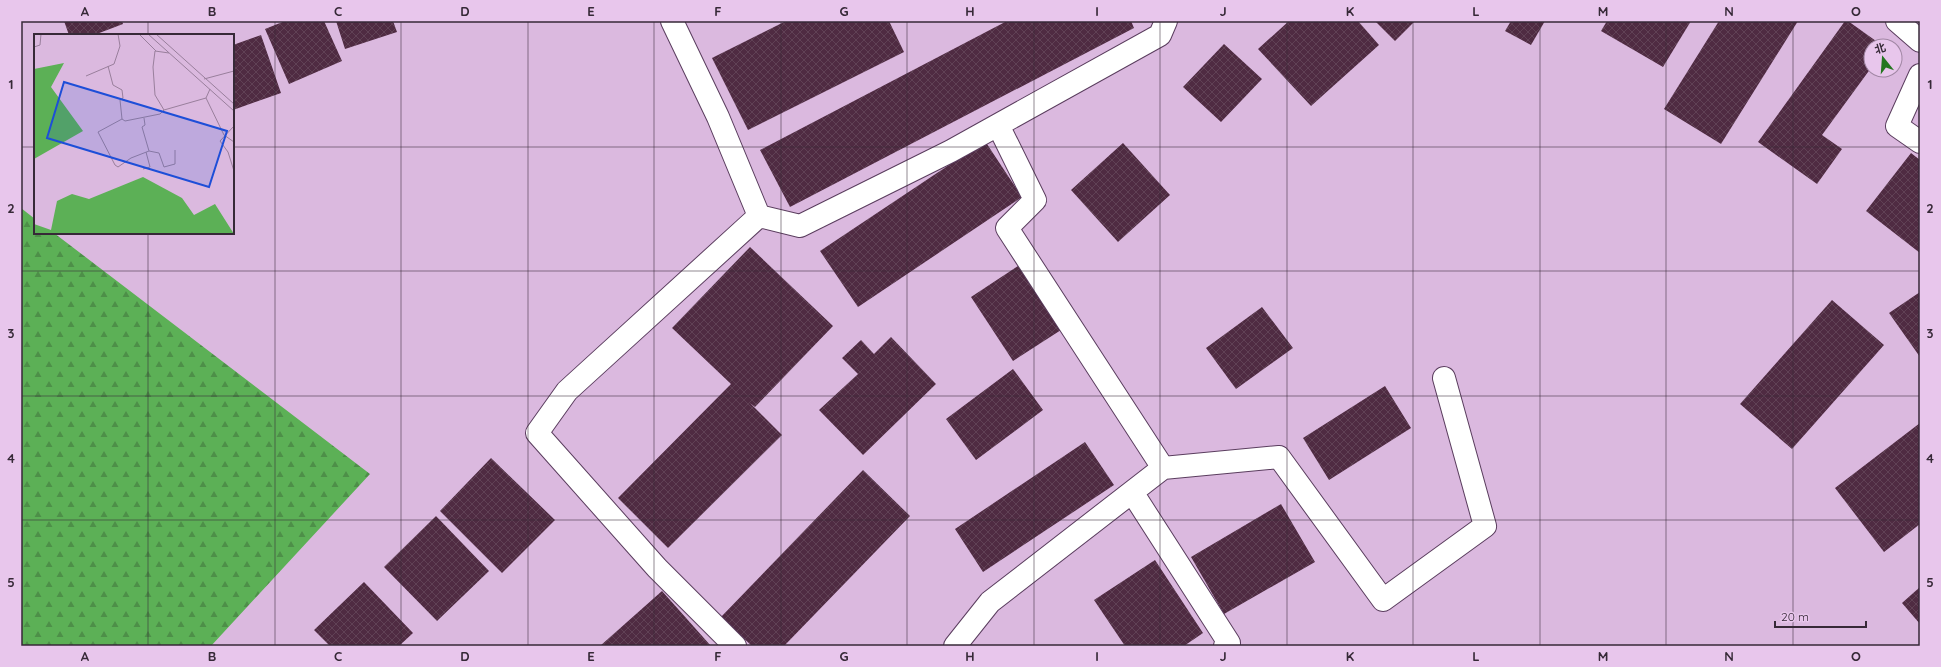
<svg xmlns="http://www.w3.org/2000/svg" width="1941" height="667" viewBox="0 0 1941 667" font-family="Quicksand,'Noto Sans SC',sans-serif">
  <style>
    .forest { fill: url(#forest-firs) }
    .building { fill: url(#building-cross-hatch) }
    .lines { fill: none; stroke-linecap: round; stroke-linejoin: round }
    .minor-casing { stroke: #5a3d5e; stroke-width: 24 }
    .minor { stroke: #fff; stroke-width: 22 }
    .grid { fill: none; stroke: #362937; stroke-width: 1; stroke-opacity: 0.55 }
    .inset-road { fill: none; stroke: #997f9c; stroke-width: 1 }
    .view { fill: #1d4ed8; fill-opacity: 0.15; stroke: #1d4ed8; stroke-width: 2 }
    .inset-edge { fill: none; stroke: #362937; stroke-width: 2 }
    .neatline { fill: none; stroke: #362937; stroke-width: 1.5 }
    .grid-label { font-size: 13px; text-anchor: middle; font-weight: bold; fill: #362937 }
  </style>
  <defs>
    <pattern id="forest-firs" width="22" height="20" patternUnits="userSpaceOnUse"><rect width="22" height="20" fill="#5cb056"/><path d="M5 1l3.5 6h-7zM16 11l3.5 6h-7z" fill="#4d8f48"/></pattern>
    <pattern id="building-cross-hatch" width="8" height="8" patternUnits="userSpaceOnUse"><rect width="8" height="8" fill="#4f2b42"/><path d="M0 0l8 8M0 8l8-8" fill="none" stroke="#604155"/></pattern>
  </defs>
  <rect width="100%" height="100%" fill="#dbb9df"/>
  <!-- forest -->
  <path class="forest" d="M21 208 35 219V233H54L370 474 211 646H21Z"/>
  <!-- building -->
  <path class="building" d="M64 21H122L123 24 94 35H69Z
    M285 21H324L342 61 289 84 265 29Z
    M336 21H393L397 32 345 49Z
    M786 21H889L904 52 748 130 712 58Z
    M1007 21H1131L1134 28 790 207 760 150Z
    M1289 21H1358L1379 45 1311 106 1258 49Z
    M1375 21H1415L1395 41Z
    M1511 21H1545L1531 45 1505 31Z
    M1607 21H1691L1663 67 1601 31Z
    M1719 21H1798L1721 144 1664 109Z
    M1845 21H1848L1883 46H1871V68L1822 135 1842 149 1817 184 1758 142Z
    M261 35 281 93 233 110V45Z
    M1224 44 1262 79 1221 122 1183 87Z
    M985 141 1022 197 858 307 820 251Z
    M1123 143 1170 195 1118 242 1071 190Z
    M1911 153 1920 160V253L1866 211Z
    M750 247 833 326 755 407 750 403 782 435 668 548 618 498 731 384 672 328Z
    M1018 266 1061 330 1013 361 971 297Z
    M1920 292V357L1889 313Z
    M1832 300 1884 345 1792 449 1740 404Z
    M1262 307 1293 348 1236 389 1206 348Z
    M891 337 936 384 863 455 819 410 858 374 842 358 861 340 874 354Z
    M1013 369 1043 410 976 460 946 419Z
    M1385 386 1411 428 1329 480 1303 438Z
    M1920 423V524L1884 552 1835 488Z
    M1085 442 1114 485 983 572 955 529Z
    M491 458 555 520 502 573 440 511Z
    M863 470 910 516 784 646H752L721 617Z
    M1281 504 1315 562 1224 614 1191 557Z
    M436 516 489 571 437 621 384 567Z
    M1155 560 1203 633 1184 646H1125L1094 600Z
    M364 582 413 633 399 646H330L314 630Z
    M1920 587V624L1902 603Z
    M662 591 711 646H600Z"/>
  <g class="lines">
    <!-- minor casing -->
    <g class="minor-casing">
      <path id="minor" d="M672 21 718 117 759 216 800 226 951 151 1160 35 1166 21
        M1897 21 1920 41
        M1920 75 1897 126 1920 142
        M1163 468 1279 457 1383 600 1485 526 1444 378
        M1132 492 1229 643 1225 646
        M735 646 657 568 537 433 567 391 759 216
        M955 646 990 602 1163 468 1007 228 1035 200 998 125"/>
    </g>
    <!-- minor -->
    <use href="#minor" class="minor"/>
  </g>
  <!-- grid -->
  <path class="grid" d="M148 21V35M275 21V646M401 21V646M528 21V646M654 21V646M781 21V646M907 21V646M1034 21V646M1160 21V646M1287 21V646M1413 21V646M1540 21V646M1666 21V646M1793 21V646M21 147H35M233 147H1920M148 233V646M21 271H1920M21 396H1920M21 520H1920"/>
  <!-- overview -->
  <g transform="translate(34 34)">
    <rect width="200" height="200" fill="#dbb9df"/>
    <path d="M30 29 17 53 49 97 0 125V35ZM109 143 148 164 160 181 181 170 200 200H0V190L17 196 23 167 38 160 55 165Z" fill="#5cb056"/>
    <path class="inset-road" d="M105 0 122 17M114 0 200 77M122 0 200 70M0 13 6 11 7 0M135 19 121 17 119 33 121 61 130 76 172 64 176 55M74 32 79 51 88 56 89 64 86 66 88 85 91 87 126 80 130 76M52 42 80 30 86 12 84 0M170 45 200 37M172 64 190 101 200 108M88 85 64 98 81 131 84 133 97 124 115 117 108 93 111 91 110 84M200 92 186 107 194 118 200 137M115 117 125 119 130 133 141 130V116M109 135 116 133 112 118"/>
    <path class="view" d="M30 48 193 97 175 153 13 104Z"/>
    <rect width="200" height="200" class="inset-edge"/>
  </g>
  <!-- border -->
  <rect width="1941" height="667" fill="none" stroke="#e8c6ec" stroke-width="44"/>
  <!-- north arrow -->
  <g transform="translate(1883 58) rotate(343)"><circle r="19" fill="#e8c6ec" stroke="#a187a4"/>
  <path d="M0-3L7 15L0 10L-7 15Z" fill="#247621"/>
  <text y="-6" font-size="11" font-weight="bold" text-anchor="middle" fill="#362937">北</text>
  </g>
  <!-- scale -->
  <path d="M1775 621v6h91v-6" fill="none" stroke="#362937" stroke-width="2"/>
  <text x="1781" y="621" font-size="12" fill="#362937" stroke="#e8c6ec" stroke-width="3" paint-order="stroke">20 m</text>
  <rect x="22" y="22" width="1897" height="623" class="neatline"/>
  <g class="grid-label">
    <text x="85" y="16">A</text>
    <text x="212" y="16">B</text>
    <text x="338" y="16">C</text>
    <text x="465" y="16">D</text>
    <text x="591" y="16">E</text>
    <text x="718" y="16">F</text>
    <text x="844" y="16">G</text>
    <text x="970" y="16">H</text>
    <text x="1097" y="16">I</text>
    <text x="1223" y="16">J</text>
    <text x="1350" y="16">K</text>
    <text x="1476" y="16">L</text>
    <text x="1603" y="16">M</text>
    <text x="1729" y="16">N</text>
    <text x="1856" y="16">O</text>
    <text x="11" y="89">1</text>
    <text x="1930" y="89">1</text>
    <text x="11" y="213">2</text>
    <text x="1930" y="213">2</text>
    <text x="11" y="338">3</text>
    <text x="1930" y="338">3</text>
    <text x="11" y="463">4</text>
    <text x="1930" y="463">4</text>
    <text x="11" y="587">5</text>
    <text x="1930" y="587">5</text>
    <text x="85" y="661">A</text>
    <text x="212" y="661">B</text>
    <text x="338" y="661">C</text>
    <text x="465" y="661">D</text>
    <text x="591" y="661">E</text>
    <text x="718" y="661">F</text>
    <text x="844" y="661">G</text>
    <text x="970" y="661">H</text>
    <text x="1097" y="661">I</text>
    <text x="1223" y="661">J</text>
    <text x="1350" y="661">K</text>
    <text x="1476" y="661">L</text>
    <text x="1603" y="661">M</text>
    <text x="1729" y="661">N</text>
    <text x="1856" y="661">O</text>
  </g>
</svg>
